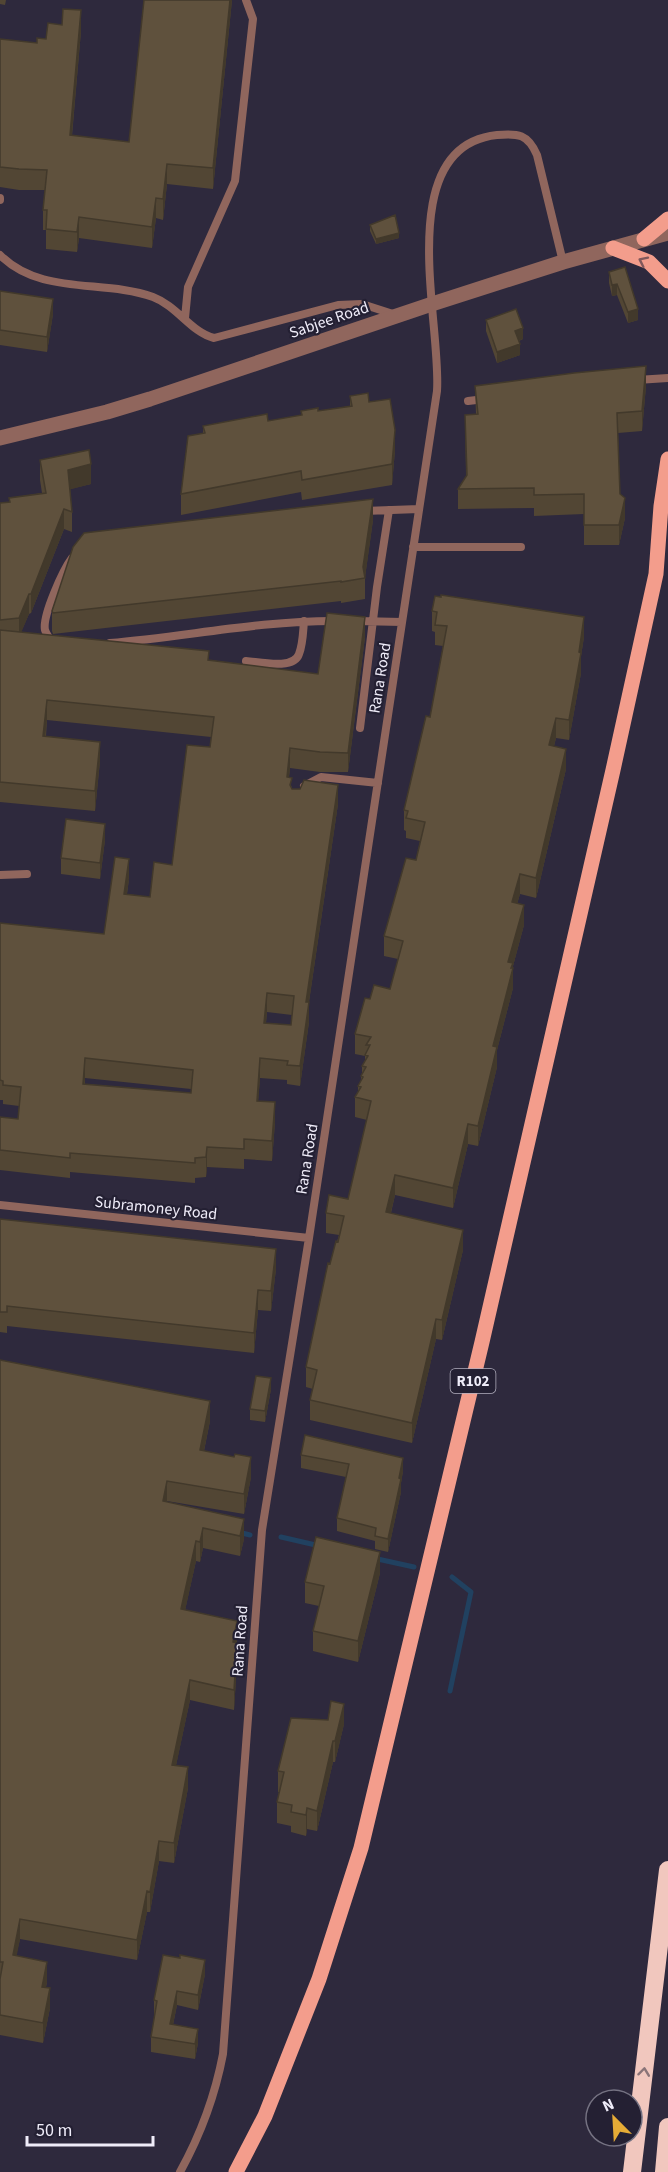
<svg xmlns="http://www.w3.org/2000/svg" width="668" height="2172" viewBox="0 0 668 2172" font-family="'Source Sans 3',sans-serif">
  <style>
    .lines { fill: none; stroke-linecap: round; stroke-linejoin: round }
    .stream { stroke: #214160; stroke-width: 5 }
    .service { stroke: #90665d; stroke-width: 8 }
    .tertiary { stroke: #90665d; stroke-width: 15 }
    .primary { stroke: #f39d8c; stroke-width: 15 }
    .motorway { stroke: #f1c7be; stroke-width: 18 }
    .wall { fill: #524634; fill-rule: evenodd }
    .shaded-wall { fill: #42392b }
    .building { fill: #5f513d; stroke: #42392b; stroke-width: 1.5; fill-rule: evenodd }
    .oneway { stroke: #81585b }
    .oneway2 { stroke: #8a7478 }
    .labels { text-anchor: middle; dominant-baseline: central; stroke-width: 4.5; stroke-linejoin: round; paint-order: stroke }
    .shield { fill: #242033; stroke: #b2afbe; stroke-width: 1.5 }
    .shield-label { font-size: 15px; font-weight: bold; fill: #efecf9 }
    .street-label { font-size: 16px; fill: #efecf9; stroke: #242033 }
  </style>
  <rect width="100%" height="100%" fill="#2e293d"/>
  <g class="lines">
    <!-- stream -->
    <path class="stream" d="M238 1532 250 1535
      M281 1537 320 1546
      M373 1558 414 1567
      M450 1691 471 1592 452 1577"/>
    <!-- service -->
    <path class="service" d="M0 200V198
      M0 255C41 296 103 279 153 297 177 306 192 333 214 338L338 305 362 304 393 314
      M185 318 188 287 235 181 253 19 246 0
      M637 380 668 378
      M468 401 485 399
      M364 511 419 509
      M413 547H521
      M357 621 402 622
      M53 642C50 639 47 636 45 630 42 616 63 570 72 558
      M110 643C184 637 258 621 333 621
      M246 661C260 662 294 670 299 654 303 644 303 632 304 621
      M360 728 377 587 389 510
      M304 786 321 777 378 783
      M0 875 27 874
      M0 1205 309 1238
      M180 2172C201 2134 215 2096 223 2054L262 1530 309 1238 437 391C442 324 391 146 497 135 518 133 528 134 537 155L563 262"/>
    <!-- tertiary -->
    <path class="tertiary" d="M0 438 107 412 150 399 432 304 563 262 668 233"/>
    <!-- primary -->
    <path class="primary" d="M644 239 668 219
      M613 248 649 262 668 281
      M236 2172 265 2116 319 1979 361 1848 482 1342 613 770 656 574 661 506 668 459"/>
    <!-- motorway -->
    <path class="motorway" d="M632 2172 668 1870
      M664 2172 668 2127"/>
  </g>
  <!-- wall -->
  <path class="wall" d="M0 0H6L5 5 0 4Z
    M232 0 213 189 167 184 163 220 156 218 152 248 79 238 77 252 46 249V230H43V210L45 190H19L0 187V39L37 43 46 39 81 31 72 136 129 142Z
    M370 225 399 238 376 244 370 231Z
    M625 267 638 320 628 323 617 295 612 296 609 283V272Z
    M0 291 53 314 47 352 0 345Z
    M486 320 523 339 519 341 520 355 497 363 486 331Z
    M475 386H646L642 431 618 433 620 494 625 518 619 545H584V514L534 516V508L458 509V489L466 476 465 415 476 414Z
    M350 396 369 402 395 450 392 485 302 500 301 492 181 515V494L203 433V426L268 421 301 415V411H318L350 406Z
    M40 460 91 484 70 489 72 512V532L64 529 31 613 29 614 21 632 209 660 318 674 365 637 348 772H320L290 768 289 777 292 789 338 804 309 1002V1022L300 1086 287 1084V1080L260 1078 258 1101 275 1122 272 1161 244 1159V1169L207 1167 206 1177 195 1178V1183L70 1172V1178L0 1170V1117L18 1119 19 1106 3 1104V1100H0V923L104 934 129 879 127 894 150 897 172 865 210 747 211 737 47 720 46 736 100 761 95 811 0 802V503H9V498L42 493 40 480ZM267 1012 292 1015 291 1025 266 1023ZM85 1078 191 1089V1093L85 1084Z
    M373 520 365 577V599L341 603V601L53 634 52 631V611Z
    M432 611 584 637 581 656V673L569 740 556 738 554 746 566 769 536 898 520 894 517 904 524 925 513 966V988L497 1050V1067L478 1146 468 1144 453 1208 395 1195 391 1213 463 1250 442 1340 436 1339 412 1443 310 1420V1400L313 1389 306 1387V1367L330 1264 339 1235 326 1233V1213L348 1199 367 1120 355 1117V1097L358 1092V1086L361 1082V1076L362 1073V1066L365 1061V1056L355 1054V1034L370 999 390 989 398 959 384 956V936L416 860 420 841 406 838V831L404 830V810L430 717 443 646 435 645V632L432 631Z
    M105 840 100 879 61 874V858Z
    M0 1219 276 1269 271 1311 258 1310 254 1353 7 1326V1333L0 1332Z
    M0 1360 210 1421 204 1451 251 1477 244 1514 167 1501V1502L244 1519V1539L240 1556 203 1548 200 1562 196 1561 185 1610 237 1641V1663L234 1710 190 1700 176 1765 188 1788 174 1863 159 1861 150 1912H147L137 1960 20 1939 16 1956 47 1982 46 1987 50 2008 43 2043 0 2035Z
    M271 1389 265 1422 250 1420V1409Z
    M301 1455 403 1471 401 1483V1492L388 1552 375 1549V1541L337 1531V1518L346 1477 301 1468Z
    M380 1573 358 1662 313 1651V1631L319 1606 305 1603V1582Z
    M344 1724 335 1762H333L317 1831 307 1829 306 1836 291 1832V1826L277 1823V1802L279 1792H278V1771Z
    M205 1974 198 2010 177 2005 173 2025 198 2043 195 2059 151 2052V2037L155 2015 154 2014V2000Z"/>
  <!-- shaded-wall -->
  <path class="shaded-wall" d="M230 0H232L213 189V168Z
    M81 10V31L70 156V135Z
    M167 164V184L163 220V199Z
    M156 198V218L152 248V227Z
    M79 217V238L77 252V232Z
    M399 233V238L376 244V239Z
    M617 284V295L612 296V285Z
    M53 299V314L47 352V337Z
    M638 309V320L628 323V312Z
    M523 328V339L515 342V331Z
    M520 344V355L497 363V352Z
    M646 366V386L642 431V411Z
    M395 430V450L392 485V464Z
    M91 464V484L68 490V470Z
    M625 498V518L619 545V525Z
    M373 499V520L365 578 363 567Z
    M64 509V529L31 613V594Z
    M29 594V614L19 638V618Z
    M365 617V637L348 772V753Z
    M584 617V637L581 656V673L569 740V720Z
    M47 700V720L43 756V736Z
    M556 718V738L549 765V745Z
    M100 742V761L95 811V791Z
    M290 748V768L287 797V777Z
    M566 749V769L536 898V878Z
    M338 785V804L306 1022V1002Z
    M105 824V840L100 879V863Z
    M129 859V879L124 914V894Z
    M520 874V894L512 922V902Z
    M524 905V925L513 966V988L497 1050V1067L478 1146V1126L508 962Z
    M267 993V1012L264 1043V1023Z
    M309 1002V1022L300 1086V1066Z
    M85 1058V1078L83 1103V1084Z
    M260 1058V1078L257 1120V1101Z
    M275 1102V1122L272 1161V1141Z
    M468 1124V1144L453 1208V1188Z
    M207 1147V1167L206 1177V1157Z
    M395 1175V1195L386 1232V1212Z
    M463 1230V1250L442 1340V1320Z
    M276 1249V1269L271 1311V1291Z
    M258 1290V1310L254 1353V1333Z
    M436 1319V1339L412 1443V1423Z
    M271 1378V1389L265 1422V1411Z
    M210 1401V1421L200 1470V1450Z
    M251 1457V1477L244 1514V1494Z
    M403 1458V1471L401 1483V1492L388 1552V1539Z
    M167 1481V1501L163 1521V1501Z
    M244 1519V1539L240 1556V1536Z
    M203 1528V1548L200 1562V1542Z
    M196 1541V1561L181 1629V1609Z
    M380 1552V1573L358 1662V1641Z
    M237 1621V1641L233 1662V1642Z
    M237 1643V1663L234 1710V1690Z
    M190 1680V1700L172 1785V1765Z
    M344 1704V1724L335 1762V1741Z
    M333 1741V1762L317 1831V1811Z
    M188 1767V1788L174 1863V1843Z
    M307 1808V1829L306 1836V1815Z
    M159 1841V1861L150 1912V1892Z
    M147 1891V1912L137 1960V1940Z
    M20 1919V1939L13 1975V1955Z
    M205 1960V1974L198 2010V1995Z
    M47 1962V1982L42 2007V1987Z
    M50 1988V2008L43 2043V2023Z
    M177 1991V2005L170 2039V2024Z
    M198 2029V2043L195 2059V2044Z"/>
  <!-- building -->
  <path class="building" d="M144 0H230L213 168 167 164 163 199 156 198 152 227 79 217 77 232 46 229 47 210H43L47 170 19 169 0 167V39L37 43V38L46 39 48 23 62 25 63 9 81 10 70 135 129 142Z
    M395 215 399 233 376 239 370 225Z
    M625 267 638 309 628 312 617 284 612 285 609 272Z
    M0 291 53 299 47 337 0 330Z
    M516 309 523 328 515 331 520 344 497 352 486 320Z
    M646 366 642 411 617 413 620 494 625 498 619 525H584V494L534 495V488L458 489 467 475 465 415 478 414 475 386 574 373Z
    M368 393 369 402 390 399 395 430 392 464 302 480 301 471 181 494 188 436 205 433 203 426 267 414 268 421 302 415 301 411 318 408V411L352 406 350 396Z
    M89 450 91 464 68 470 72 512 64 509 31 594H29L19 618 0 620V503L10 502 9 498 46 493 40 460Z
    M373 499 363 567 365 578 341 582V581L53 613 52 611 73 547 84 533Z
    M441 595 584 617 579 652 581 653 569 720 556 718 549 745 566 749 536 878 520 874 512 902 524 905 508 962 513 963 511 968H513L493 1046 497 1047 478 1126 468 1124 453 1188 395 1175 386 1212 463 1230 442 1320 436 1319 412 1423 310 1400 317 1370 306 1367 328 1263 330 1264 336 1241 338 1242 344 1216 326 1213 329 1195 348 1199 371 1101 355 1097 361 1087 358 1086 363 1077 361 1076 366 1067 362 1066 368 1056 365 1055 370 1045H366L371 1037 355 1034 365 998 370 999 374 985 390 989 403 941 384 936 406 858 416 860 425 822 406 818 408 811 404 810 426 716 430 717 447 626 435 625 437 612 432 611 435 596 441 597Z
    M327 613 365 617 348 753 320 752 290 748 287 777 292 778 290 785 292 789H300L304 780 338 785 306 1002H309L300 1066 287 1065 288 1061 260 1058 257 1101 275 1102 272 1141 244 1139V1149L207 1147 206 1157 195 1158V1163L70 1153V1158L0 1150V1117L18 1119 21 1087 3 1085V1081L0 1080V923L104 934 115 857 129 859 124 894 150 897 154 862 172 865 187 745 210 747 214 717 47 700 43 736 100 742 95 791 0 782V630L209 651 208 660 318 674ZM267 993 294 996 291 1025 264 1023ZM85 1058 193 1070 191 1093 83 1084Z
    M66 819 105 824 100 863 61 858Z
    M0 1219 276 1249 271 1291 258 1290 254 1333 7 1306V1312H0Z
    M0 1360 210 1401 200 1450 234 1457 235 1454 251 1457 244 1494 167 1481 163 1501 244 1519 240 1536 203 1528 200 1542 196 1541 181 1609 237 1621 233 1642 237 1643 234 1690 190 1680 172 1765 188 1767 174 1843 159 1841 150 1892 147 1891 137 1940 20 1919 13 1955 47 1962 42 1987 50 1988 43 2023 0 2015V1979L3 1962H0Z
    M256 1376 271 1378 265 1411 250 1409Z
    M305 1435 403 1458 399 1478 401 1479 388 1539 375 1536 376 1528 337 1518 349 1464 301 1455Z
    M316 1537 380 1552 358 1641 313 1631 324 1586 305 1582Z
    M331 1701 344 1704 335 1741H333L317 1811 307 1808 306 1815 291 1812 292 1805 277 1802 284 1772 278 1771 291 1718 328 1720Z
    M163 1955 180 1958V1955L205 1960 198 1995 177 1991 170 2024 198 2029 195 2044 151 2037 157 2001 154 2000Z"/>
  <!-- one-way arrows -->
  <defs><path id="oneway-chevron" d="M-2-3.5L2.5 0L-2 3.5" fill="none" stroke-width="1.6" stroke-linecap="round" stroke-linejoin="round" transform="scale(1.5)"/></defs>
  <use class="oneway" href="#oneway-chevron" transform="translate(643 261) rotate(-154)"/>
  <use class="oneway2" href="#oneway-chevron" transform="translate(644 2072) rotate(-83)"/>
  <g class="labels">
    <!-- shield labels -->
    <rect class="shield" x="450.5" y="1369" width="45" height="24" rx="4.5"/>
    <g class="shield-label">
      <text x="473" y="1381">R102</text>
    </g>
    <!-- street labels -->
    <g class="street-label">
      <text transform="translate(329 320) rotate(-19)">Sabjee Road</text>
      <text transform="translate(380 678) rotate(-81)">Rana Road</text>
      <text transform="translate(307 1159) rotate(-81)">Rana Road</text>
      <text transform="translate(156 1208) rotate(6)">Subramoney Road</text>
      <text transform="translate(240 1641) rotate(-86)">Rana Road</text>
    </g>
  </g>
  <!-- north arrow -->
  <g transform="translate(614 2118) rotate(336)"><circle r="28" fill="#242033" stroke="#757282" stroke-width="1.5"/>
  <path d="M0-4.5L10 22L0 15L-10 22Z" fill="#e6ac36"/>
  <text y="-9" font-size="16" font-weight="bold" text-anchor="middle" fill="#efecf9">N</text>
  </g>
  <!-- scale -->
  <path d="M27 2136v9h126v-9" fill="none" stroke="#efecf9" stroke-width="3"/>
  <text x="36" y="2136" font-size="18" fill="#efecf9" stroke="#242033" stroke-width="4.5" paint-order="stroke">50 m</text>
</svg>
